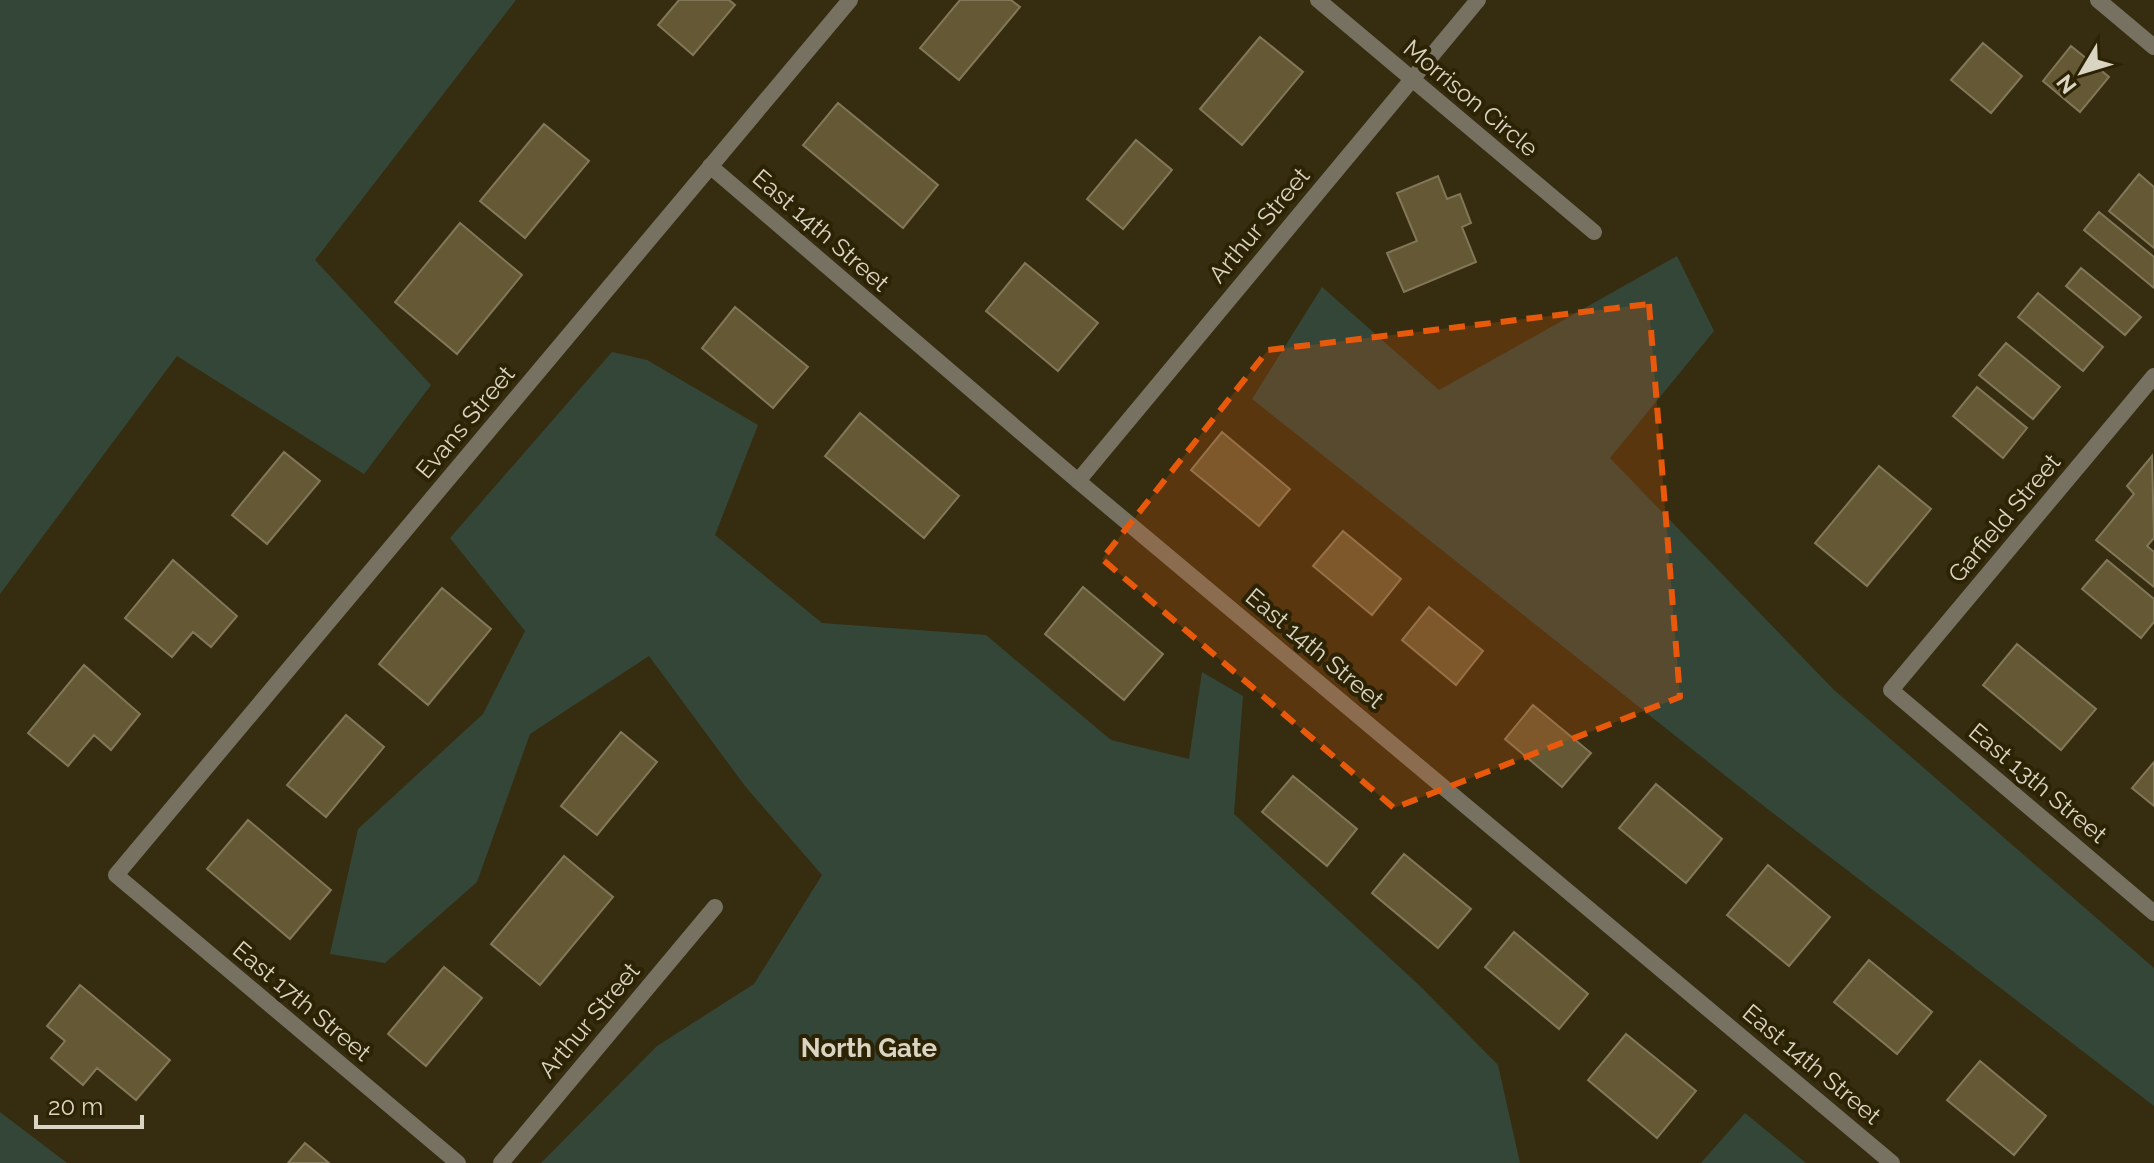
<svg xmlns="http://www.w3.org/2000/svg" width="2154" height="1163" viewBox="0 0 2154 1163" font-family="Raleway,sans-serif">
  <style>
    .green { fill: #344638 }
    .building { fill: #655834; stroke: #827758; stroke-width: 2 }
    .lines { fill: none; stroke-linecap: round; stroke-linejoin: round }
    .street { stroke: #767161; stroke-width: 16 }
    .marked { fill: #e8590c; fill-opacity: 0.2; stroke: #e8590c; stroke-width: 6; stroke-dasharray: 16 10; stroke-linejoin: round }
    .labels { text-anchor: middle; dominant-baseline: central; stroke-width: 8; stroke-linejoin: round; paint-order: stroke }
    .street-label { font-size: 24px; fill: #dad4c3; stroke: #2c2305 }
    .neighbourhood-label { font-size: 26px; font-weight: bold; fill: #dad4c3; stroke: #2c2305 }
  </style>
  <rect width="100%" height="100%" fill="#362d10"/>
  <!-- green -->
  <path class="green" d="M0 0H516L315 260 431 385 364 474 177 356 0 594Z
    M1677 256 1714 331 1610 458 1833 689 2154 968V1106L1756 800 1252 399 1322 287 1439 390Z
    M612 352 647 360 758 425 715 535 822 623 986 635 1111 740 1189 759 1202 672 1243 696 1234 814 1421 987 1498 1065 1520 1163H541L657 1046 754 984 822 875 745 786 649 656 530 734 477 882 385 963 330 954 358 829 483 714 525 631 450 538Z
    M0 1112 67 1163H0Z
    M1745 1113 1806 1163H1701Z"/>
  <!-- building -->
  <path class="building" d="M679 0H729L735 5 693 55 658 25Z
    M960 0H1011L1020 7 959 80 920 48Z
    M1260 37 1303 72 1242 145 1200 109Z
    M1983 43 2022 76 1991 113 1951 80Z
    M2071 46 2109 77 2080 112 2043 81Z
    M838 103 938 185 903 228 803 145Z
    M544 124 589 161 525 238 480 201Z
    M1136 140 1172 170 1123 229 1087 199Z
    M2139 174 2154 187V248L2109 211Z
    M1438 176 1447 199 1460 194 1471 223 1462 227 1476 262 1404 292 1387 253 1417 241 1397 193Z
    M2099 212 2154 257V288L2084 230Z
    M460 223 522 275 457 354 395 302Z
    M1025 263 1098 323 1058 371 986 311Z
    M2081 268 2141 317 2125 335 2066 286Z
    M2038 293 2103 347 2083 371 2018 317Z
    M735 307 808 367 773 408 702 348Z
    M2006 343 2060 387 2033 419 1979 375Z
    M1977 387 2027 428 2003 458 1953 416Z
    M860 413 959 496 924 538 825 456Z
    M1222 432 1290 489 1259 526 1191 470Z
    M284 452 320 481 267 544 232 515Z
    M2152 456 2154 538 2147 546 2154 552V587L2096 540 2134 494 2127 486Z
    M1879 466 1931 509 1867 586 1815 543Z
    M1343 531 1401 579 1372 615 1313 566Z
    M173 560 237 616 211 647 193 632 172 657 125 618Z
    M2107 560 2154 599V622L2141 638 2082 589Z
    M1083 587 1163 654 1124 700 1045 634Z
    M442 588 491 629 428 705 379 664Z
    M1429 607 1483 651 1456 685 1402 640Z
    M2017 644 2096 709 2061 750 1983 685Z
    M84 665 140 714 111 750 94 735 68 766 28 733Z
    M1533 705 1591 753 1562 787 1505 739Z
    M346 715 384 747 326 817 287 785Z
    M621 732 657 762 597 835 561 806Z
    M2154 762V806L2132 788Z
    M1293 776 1357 829 1327 866 1262 812Z
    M1656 784 1722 839 1686 883 1619 828Z
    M248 820 331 890 290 939 207 869Z
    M1404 854 1471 909 1438 948 1372 893Z
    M564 856 613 897 540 985 491 944Z
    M1768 865 1830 917 1789 966 1727 915Z
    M1514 932 1588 994 1559 1029 1485 967Z
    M1869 960 1932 1012 1897 1054 1834 1002Z
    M444 967 482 998 426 1066 388 1034Z
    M80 985 170 1060 136 1100 97 1068 83 1085 51 1058 65 1041 47 1026Z
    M1626 1034 1696 1091 1657 1138 1588 1080Z
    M1980 1061 2046 1116 2014 1155 1947 1100Z
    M305 1143 329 1163H288Z"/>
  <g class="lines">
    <!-- street -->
    <path class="street" d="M1318 0 1594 232
      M2098 0 2154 47
      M710 166 1078 481 1892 1163
      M2154 376 1891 690 2154 913
      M1078 481 1478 0
      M458 1163 116 875 850 0
      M501 1163 715 907"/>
  </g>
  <!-- marked area -->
  <path class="marked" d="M1649 304 1680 697 1394 808 1102 559 1268 350Z"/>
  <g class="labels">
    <!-- street labels -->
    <g class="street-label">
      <text transform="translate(1471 98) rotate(40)">Morrison Circle</text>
      <text transform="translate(1259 225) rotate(-50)">Arthur Street</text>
      <text transform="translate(821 230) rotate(41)">East 14th Street</text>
      <text transform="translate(465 422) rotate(-50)">Evans Street</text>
      <text transform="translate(2004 518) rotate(-50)">Garfield Street</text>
      <text transform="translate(1315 648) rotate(40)">East 14th Street</text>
      <text transform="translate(2038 783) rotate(40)">East 13th Street</text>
      <text transform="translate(302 1001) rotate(40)">East 17th Street</text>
      <text transform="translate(589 1020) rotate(-50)">Arthur Street</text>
      <text transform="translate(1812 1064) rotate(40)">East 14th Street</text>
    </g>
    <!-- neighbourhood labels -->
    <g class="neighbourhood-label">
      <text x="869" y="1048">North Gate</text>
    </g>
  </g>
  <!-- north arrow -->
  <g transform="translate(2082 72) rotate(232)" stroke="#2c2305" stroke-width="6" paint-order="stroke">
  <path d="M0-6L14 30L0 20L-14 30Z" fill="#dad4c3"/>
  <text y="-12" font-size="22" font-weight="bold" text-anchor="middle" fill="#dad4c3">N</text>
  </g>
  <!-- scale -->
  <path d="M36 1115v12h106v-12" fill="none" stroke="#dad4c3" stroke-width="4"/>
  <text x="48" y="1115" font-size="24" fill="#dad4c3" stroke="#2c2305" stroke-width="6" paint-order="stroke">20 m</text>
</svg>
